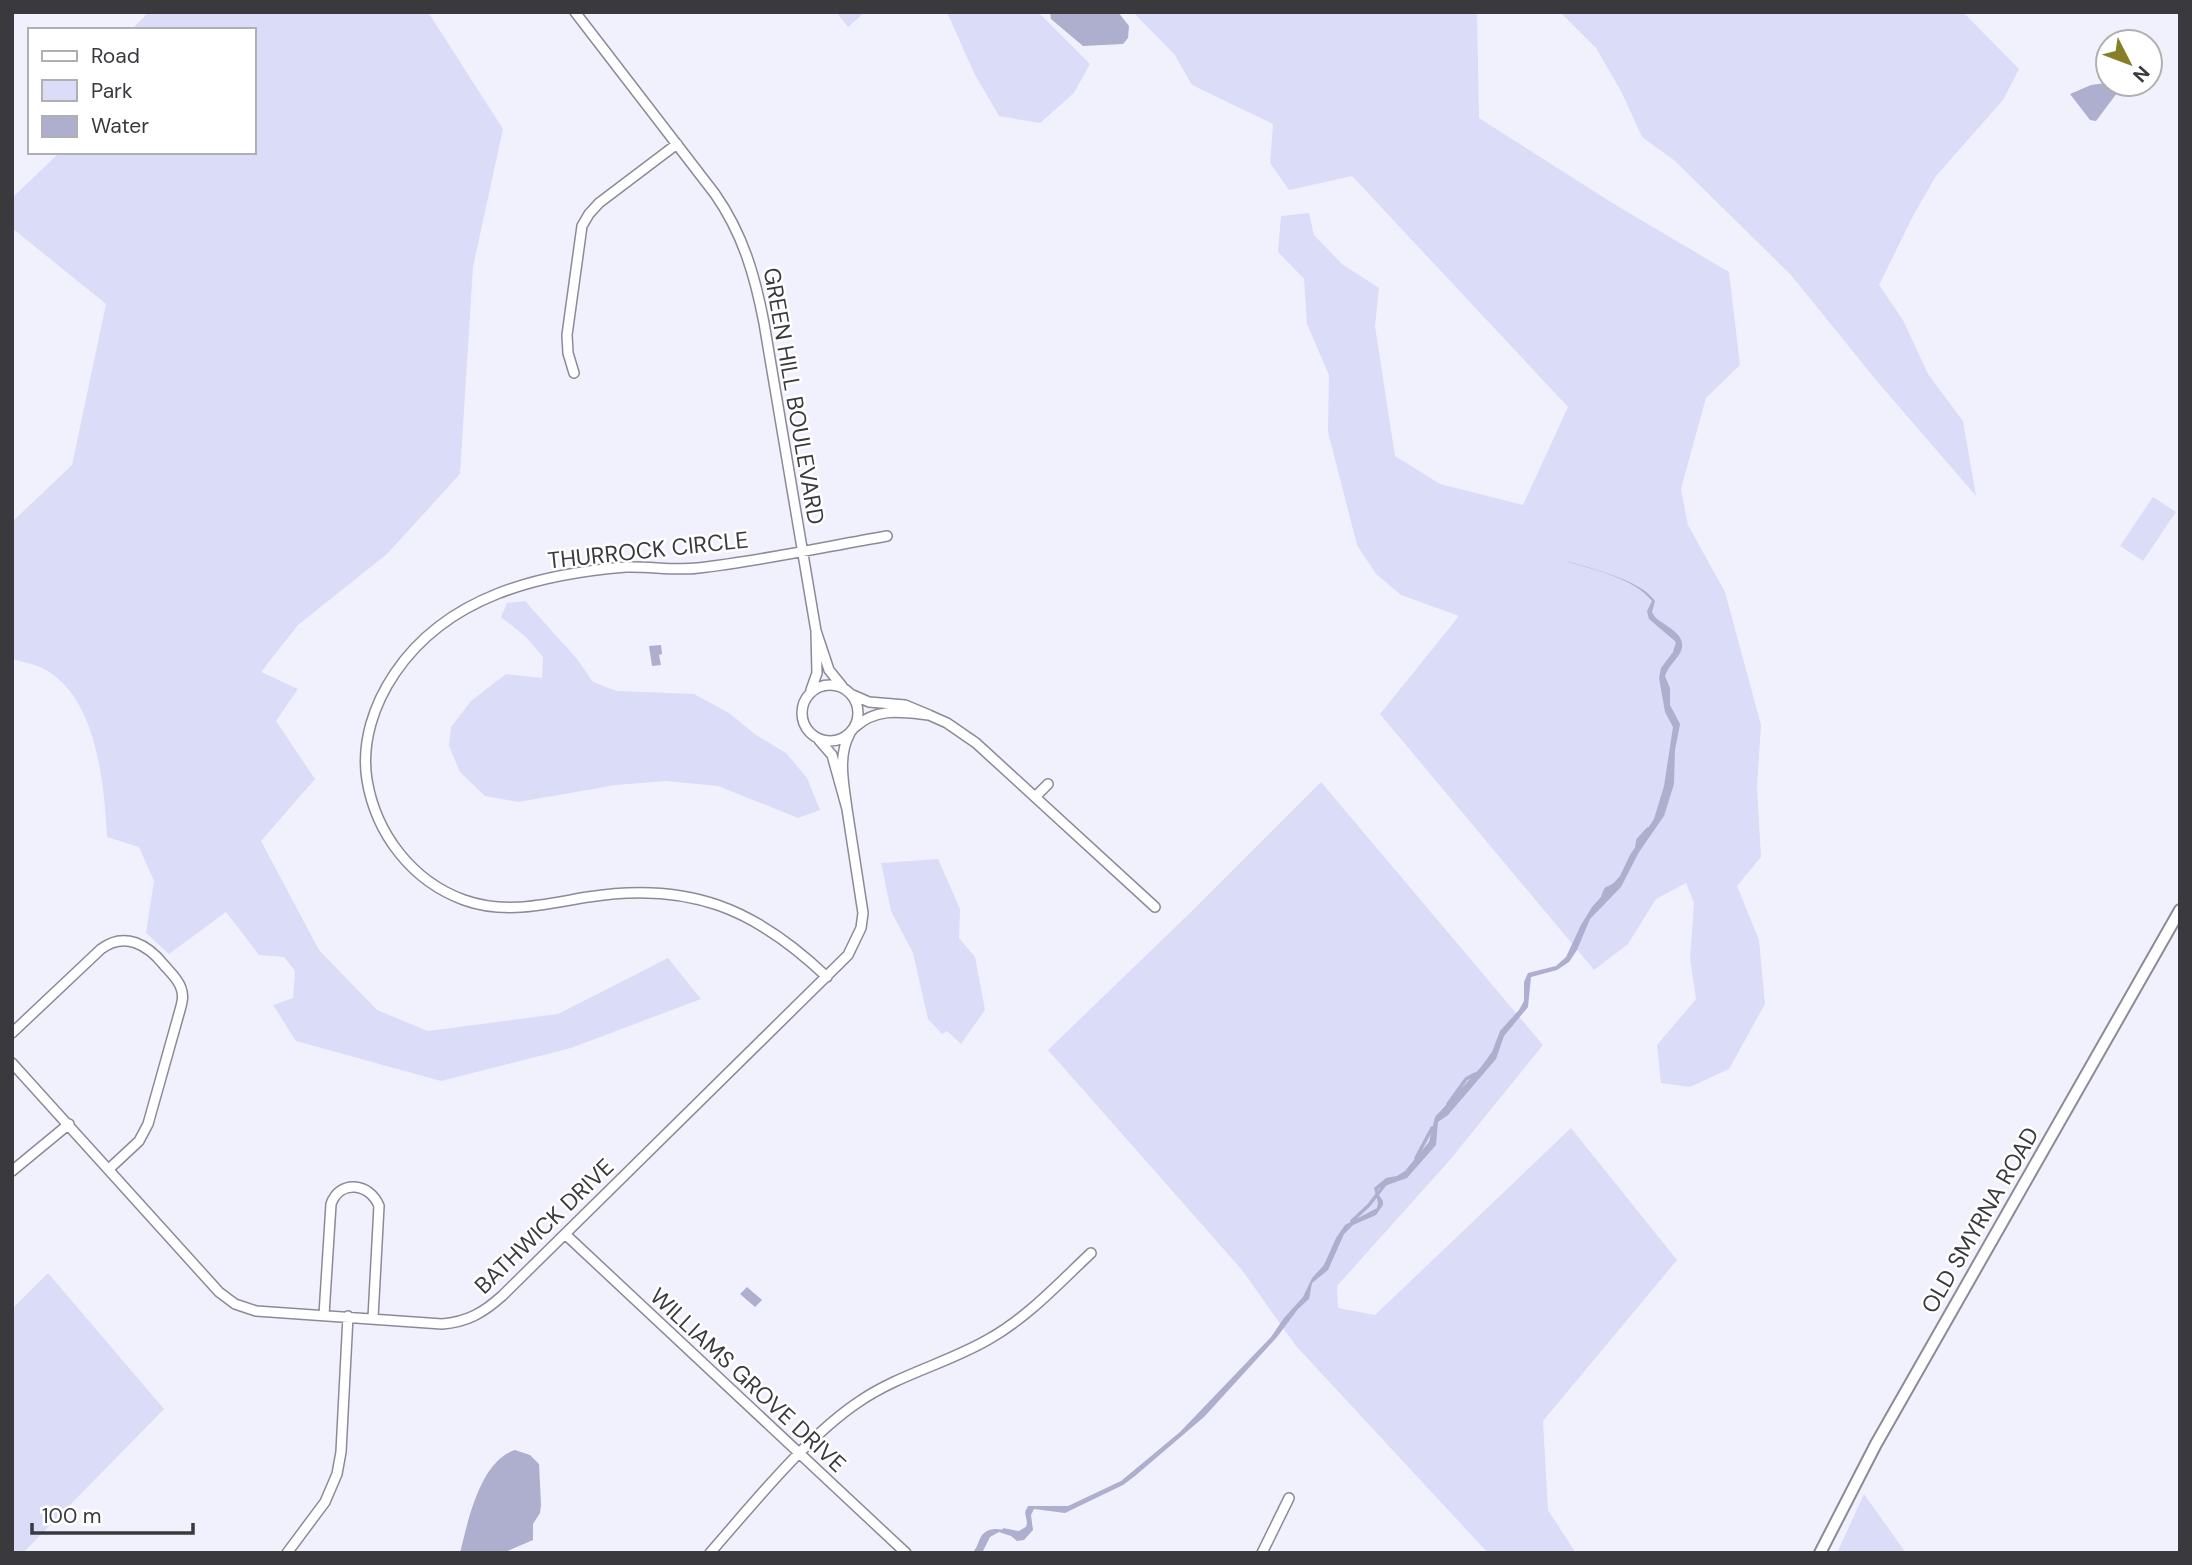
<svg xmlns="http://www.w3.org/2000/svg" width="2192" height="1565" viewBox="0 0 2192 1565" font-family="'DM Sans',sans-serif">
  <style>
    .green { fill: #dbdcf7 }
    .water { fill: #aeaece }
    .lines { fill: none; stroke-linecap: round; stroke-linejoin: round }
    .stream { stroke: #aeaece; stroke-width: 3.5 }
    .minor-casing { stroke: #8b8b97; stroke-width: 12 }
    .tertiary-casing { stroke: #8b8b97; stroke-width: 14 }
    .minor { stroke: #fff; stroke-width: 9 }
    .tertiary { stroke: #fff; stroke-width: 10 }
    .labels { text-anchor: middle; dominant-baseline: central; stroke-width: 5; stroke-linejoin: round; paint-order: stroke }
    .street-label { font-size: 23px; fill: #39393e; stroke: #fff }
  </style>
  <rect width="100%" height="100%" fill="#f1f1fe"/>
  <!-- green -->
  <path class="green" d="M149 12H428L503 129 473 267 460 474 387 554 298 625 261 672 298 689 276 721 315 779 261 841 319 950 377 1010 428 1031 558 1014 668 958 701 999 571 1048 441 1081 296 1041 273 1005 293 998 295 971 284 957 259 955 226 912 169 954 146 933 154 881 139 847 107 837C104 783 97 697 44 669 35 664 22 662 12 659V522L72 465 106 304 12 228V198L60 152H254V30H131Z
    M836 12H865L848 27Z
    M947 12H1038L1090 64 1074 93 1040 123 999 116 974 73Z
    M1133 12H1477L1479 118 1614 204 1729 272 1740 365 1706 398 1681 489 1688 525 1725 592 1761 725 1757 787 1761 857 1737 886 1759 940 1765 1004 1729 1069 1690 1087 1661 1083 1657 1045 1696 999 1690 959 1694 903 1686 883 1656 899 1628 944 1594 970 1380 714 1459 616 1401 595 1376 574 1357 545 1328 432 1329 375 1307 324 1304 279 1278 252 1281 216 1309 213 1314 235 1342 264 1379 288 1375 326 1395 456 1440 484 1523 505 1568 407 1352 176 1289 190 1270 163 1273 124 1192 85 1174 54Z
    M1560 12H1963L2019 69 2003 100 1936 176 1914 214 1879 285 1903 320 1928 374 1963 421 1976 496 1876 380 1791 275 1675 161 1642 137 1621 91 1596 48Z
    M2153 497 2176 512 2143 561 2120 546Z
    M525 601 577 659 593 682 617 691 694 694 729 713 756 735 786 753 807 778 820 810 798 818 718 786 666 781 616 785 518 802 485 796 460 772 449 746 451 727 471 701 506 674 542 678 543 657 526 637 501 617 507 603Z
    M1321 782 1543 1045 1449 1161 1337 1286 1338 1308 1375 1315 1571 1128 1677 1260 1543 1421 1548 1510 1576 1553H1488L1296 1346 1242 1270 1048 1050 1194 909Z
    M938 859 960 909 959 938 975 957 985 1010 961 1044 947 1031 942 1034 928 1019 913 953 891 911 881 863Z
    M48 1273 164 1409 23 1553H12V1309Z
    M1864 1494 1906 1553H1837Z"/>
  <!-- water -->
  <path class="water" d="M1050 12H1118L1129 26 1128 38 1123 44 1083 46 1051 19Z
    M2106 83 2117 93 2096 121 2090 120 2070 94 2091 85Z
    M1566 561C1590 568 1641 580 1655 601L1652 612 1655 617C1664 626 1688 634 1681 651 1677 660 1668 666 1665 676L1670 688V705L1680 724 1675 750 1674 784 1664 816 1639 852 1621 887 1590 919 1577 950 1569 962 1557 970 1531 977 1528 1007 1504 1036 1496 1059 1448 1115 1438 1122 1436 1145 1407 1178 1379 1188 1377 1192 1383 1201V1205L1376 1215 1353 1225 1344 1234 1328 1270 1312 1283 1309 1299 1298 1309 1277 1337 1204 1417 1135 1476 1123 1485 1065 1513 1034 1509 1031 1515 1033 1530 1024 1540 1017 1541 1011 1536 999 1532 990 1537 982 1553H972C979 1547 978 1538 984 1533 997 1523 1012 1536 1025 1531L1027 1523 1025 1512 1028 1506H1068L1121 1481 1180 1432 1271 1337 1284 1318 1303 1297 1312 1278 1324 1265 1336 1238 1345 1225 1377 1208 1378 1203 1374 1188 1386 1178 1397 1176 1405 1171 1429 1142 1435 1117 1481 1067 1492 1052 1500 1031 1519 1010 1524 1001V982L1528 973 1556 966 1566 957 1581 925 1592 907 1620 876 1630 855 1654 819 1664 786 1673 727 1665 712 1659 678 1661 668 1673 652 1676 642 1649 619 1647 611 1652 601C1633 577 1593 570 1566 561Z
    M661 645 662 654 659 655 661 665 652 666 649 646Z
    M747 1287 762 1300 755 1307 740 1294Z
    M515 1450 530 1455 539 1464 541 1505 540 1513 533 1524V1540L503 1553H460C468 1521 480 1461 515 1450Z"/>
  <g class="lines">
    <!-- stream -->
    <path class="stream" d="M1637 846 1638 840 1648 829
      M1603 896 1606 889 1614 885
      M1448 1104 1466 1079 1475 1074
      M1416 1158 1432 1128
      M1352 1221 1369 1205 1386 1183
      M1004 1530 1019 1533 1029 1527"/>
    <!-- minor casing -->
    <g class="minor-casing">
      <path id="minor" d="M575 12 715 194C743 234 755 276 764 323L816 631
        M574 373 568 353 567 335 582 226 589 214 599 203 677 144
        M802 713a28 28 0 1 1 56 0a28 28 0 1 1-56 0Z
        M811 690 817 673 816 631 829 670 842 686
        M853 695 869 702 905 705 929 715C902 712 877 707 855 727
        M929 715 947 723 976 743 1155 907
        M819 740 832 755 847 809C844 784 837 757 850 733
        M1035 797 1048 784
        M827 977C755 908 688 881 588 897 545 904 506 915 464 900 412 881 376 834 367 780 361 742 374 704 395 673 447 596 539 574 626 567 650 566 674 571 698 568 761 561 824 547 887 536
        M12 1033 101 949C125 931 148 945 164 965 170 972 178 979 181 988 184 996 182 1003 180 1010L148 1124 139 1141 110 1168
        M12 1063 219 1292 235 1304 256 1311 442 1324C467 1322 483 1313 502 1296L848 955 861 928 863 913 847 809
        M12 1171 69 1124
        M565 1234 906 1553
        M324 1315 331 1204C340 1179 370 1183 379 1206L373 1318
        M287 1553 325 1502 337 1474 341 1452 348 1316
        M710 1553C752 1505 807 1436 860 1401 900 1374 948 1363 989 1339 1028 1317 1059 1283 1091 1253
        M1262 1553 1289 1498"/>
    </g>
    <!-- tertiary casing -->
    <g class="tertiary-casing">
      <path id="tertiary" d="M1820 1553 1876 1444 2180 910"/>
    </g>
    <!-- minor -->
    <use href="#minor" class="minor"/>
    <!-- tertiary -->
    <use href="#tertiary" class="tertiary"/>
  </g>
  <g class="labels">
    <!-- street labels -->
    <g class="street-label">
      <text transform="translate(794 396) rotate(80)">GREEN HILL BOULEVARD</text>
      <text transform="translate(648 550) rotate(-6)">THURROCK CIRCLE</text>
      <text transform="translate(1980 1220) rotate(-60)">OLD SMYRNA ROAD</text>
      <text transform="translate(544 1226) rotate(-44)">BATHWICK DRIVE</text>
      <text transform="translate(748 1380) rotate(43)">WILLIAMS GROVE DRIVE</text>
    </g>
  </g>
  <!-- border -->
  <rect width="2192" height="1565" fill="none" stroke="#39393e" stroke-width="28"/>
  <!-- legend -->
  <rect x="28" y="28" width="228" height="126" fill="#ffffff" stroke="#b0b0b2" stroke-width="2"/>
  <rect x="42" y="51" width="35" height="10" fill="#ffffff" stroke="#b0b0b2" stroke-width="2"/>
  <text x="91" y="63" font-size="21" fill="#39393e">Road</text>
  <rect x="42" y="80" width="35" height="21" fill="#dbdcf7" stroke="#b0b0b2" stroke-width="2"/>
  <text x="91" y="98" font-size="21" fill="#39393e">Park</text>
  <rect x="42" y="116" width="35" height="21" fill="#aeaece" stroke="#b0b0b2" stroke-width="2"/>
  <text x="91" y="133" font-size="21" fill="#39393e">Water</text>
  <!-- north arrow -->
  <g transform="translate(2129 63) rotate(132)"><circle r="33" fill="#ffffff" stroke="#b0b0b2" stroke-width="2"/>
  <path d="M0-5L12 26L0 18L-12 26Z" fill="#867f27"/>
  <text y="-10" font-size="19" font-weight="bold" text-anchor="middle" fill="#39393e">N</text>
  </g>
  <!-- scale -->
  <path d="M32 1523v10h161v-10" fill="none" stroke="#39393e" stroke-width="3.5"/>
  <text x="42" y="1523" font-size="21" fill="#39393e" stroke="#ffffff" stroke-width="5" paint-order="stroke">100 m</text>
</svg>
